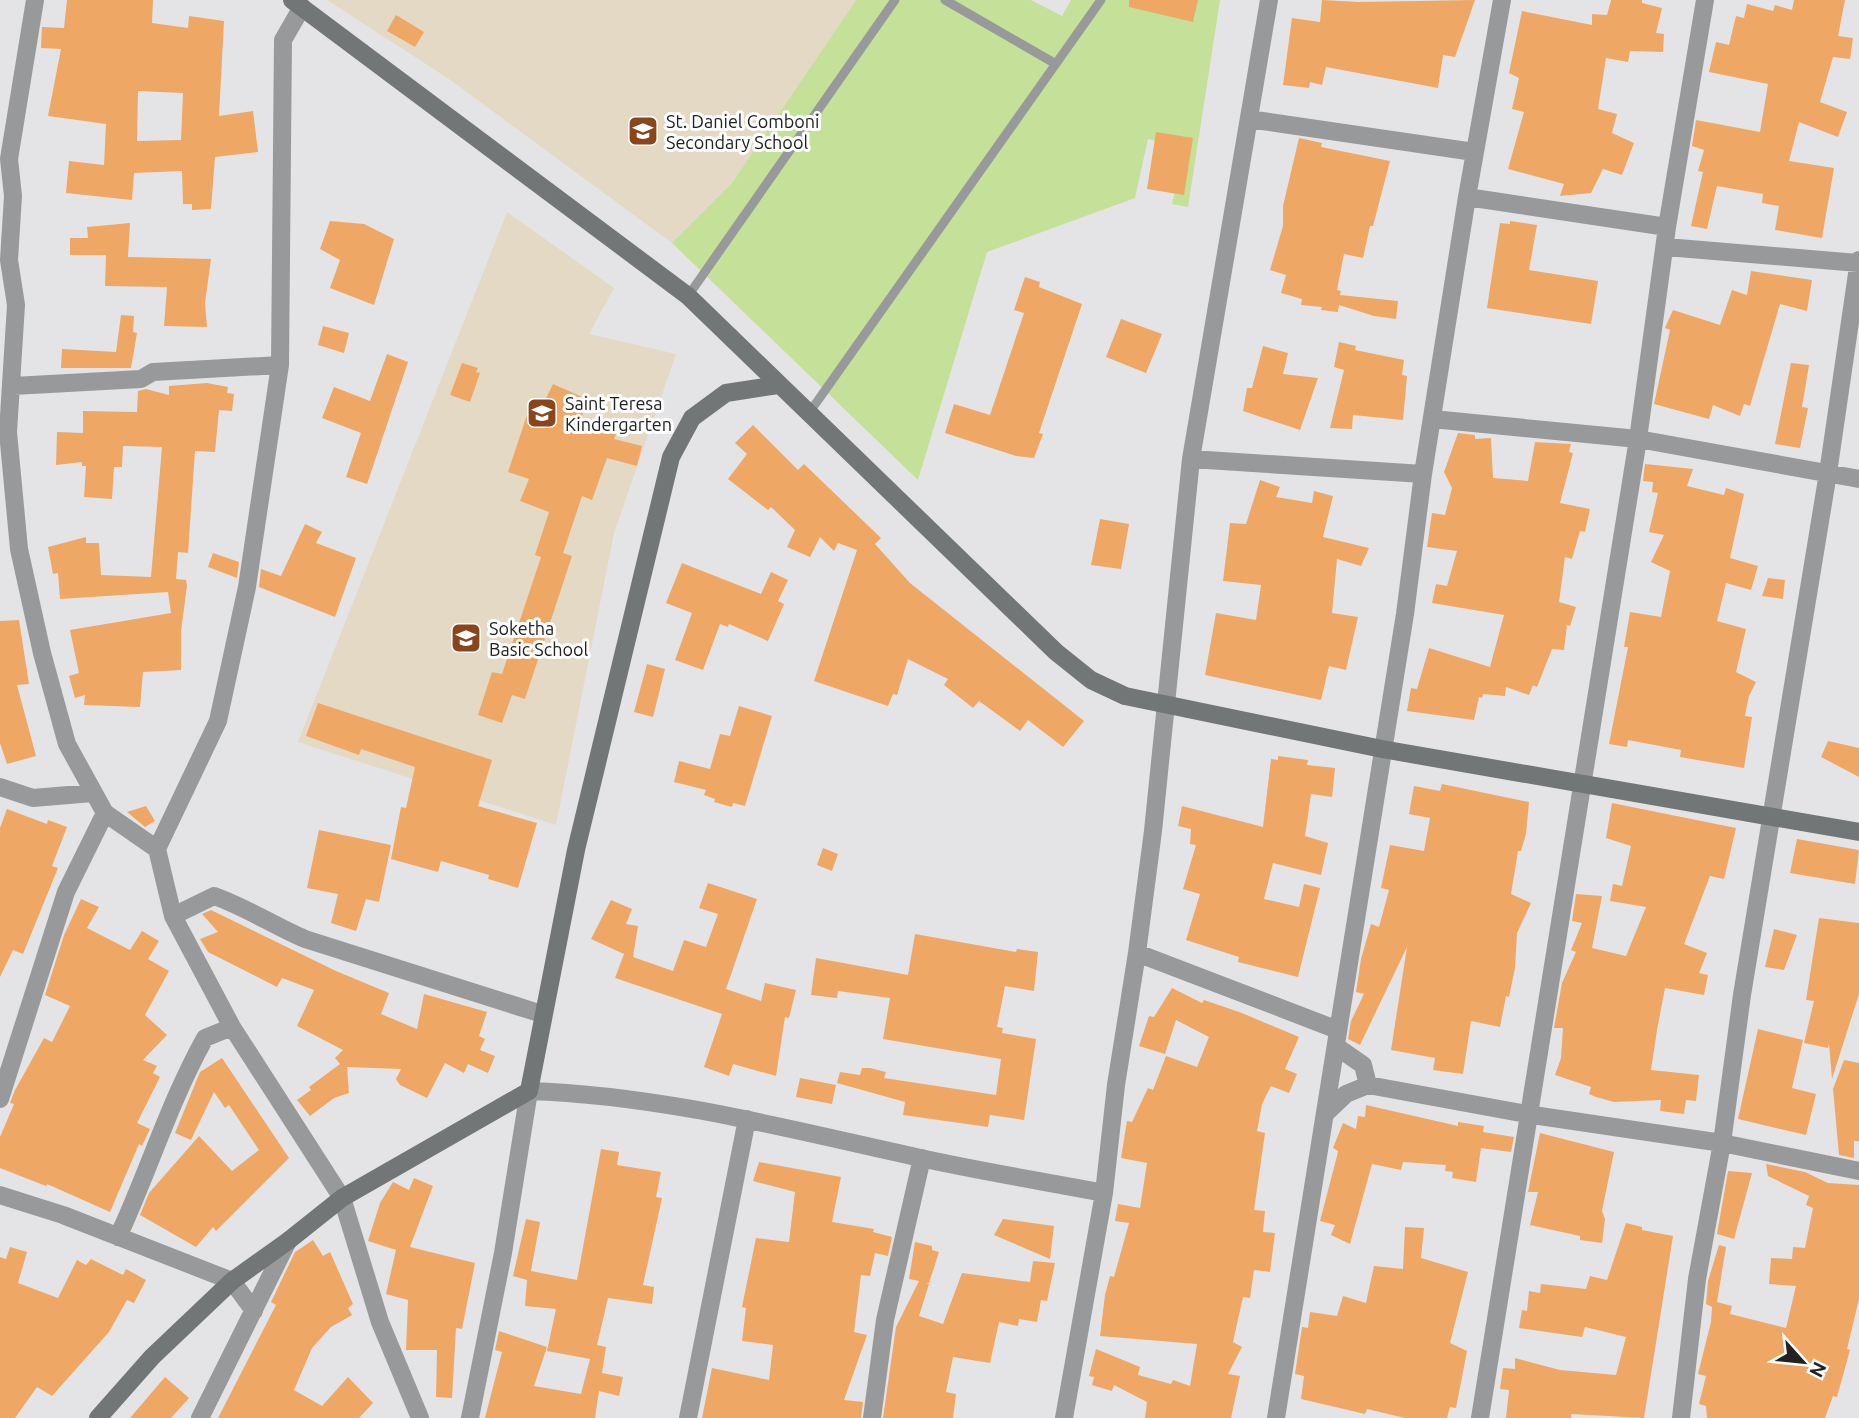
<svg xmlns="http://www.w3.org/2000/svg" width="1859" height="1418" viewBox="0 0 1859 1418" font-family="Ubuntu,sans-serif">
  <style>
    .education { fill: #e3d9c4 }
    .green { fill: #c4e099 }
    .building { fill: #efa766; fill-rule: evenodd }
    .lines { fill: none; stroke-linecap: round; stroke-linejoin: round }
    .lane { stroke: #98999a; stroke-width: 9 }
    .street { stroke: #98999a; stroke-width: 18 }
    .secondary { stroke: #737676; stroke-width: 18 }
    .labels { text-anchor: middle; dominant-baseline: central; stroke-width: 6; stroke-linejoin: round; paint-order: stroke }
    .poi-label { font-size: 18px; fill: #222223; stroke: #fff; text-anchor: start }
  </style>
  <rect width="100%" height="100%" fill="#e4e4e7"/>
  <!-- education -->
  <path class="education" d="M327 0H856L732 183 672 243 449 79Z
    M507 212 614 288 589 334 676 354 614 533 556 825 298 742Z"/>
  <!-- green -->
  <path class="green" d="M856 0H1031L1062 16 1071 0H1220L1188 207 1172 204 1185 149 1148 139 1135 198 987 252 918 480 672 243 732 183Z"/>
  <!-- building -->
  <path class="building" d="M67 0H153L152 23 188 28 189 16 224 21 219 116 253 111 258 152 215 157 211 209 192 210V204H183L182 171 134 173 132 200 66 193 69 161 104 165 106 124 48 116 61 49 41 48 42 27 64 28ZM138 91 183 93 181 140 137 141Z
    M1129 0H1198L1193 22 1129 7Z
    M1322 0 1359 2 1475 0 1455 57 1443 55 1438 88 1326 67 1322 85 1310 82 1309 88 1283 85 1292 18 1320 22Z
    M1611 0H1642V3L1662 8 1656 33 1664 34 1663 52 1630 51 1628 62 1606 58 1598 109 1617 114 1612 133 1634 143 1622 175 1603 169 1591 193 1560 196 1564 184 1508 169 1524 112 1512 109 1519 78 1509 73 1522 11 1592 25V14L1607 15Z
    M1794 0H1845L1838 36 1853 38 1850 59 1833 57 1820 102 1847 112 1838 137 1799 122 1789 161 1834 168 1822 238 1775 230 1779 206 1762 203 1763 194 1717 186 1707 229 1691 226 1703 172 1698 171 1704 150 1692 146 1696 120 1760 132 1768 84 1709 72 1716 42 1729 45 1736 16 1744 18 1747 4 1773 11 1775 5 1792 10Z
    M396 15 424 32 415 47 387 31Z
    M1156 132 1193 138 1184 195 1147 189Z
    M1299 138 1322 143 1321 147 1390 161 1373 226H1370L1363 258 1344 254 1337 290 1341 291 1340 295 1398 301 1396 319 1374 316 1339 305 1338 312 1321 310 1322 307 1301 305 1302 299 1281 293 1286 275 1270 270 1283 226V206Z
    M330 221 364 224 394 239 374 305 330 288 340 260 320 249Z
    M1510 221 1537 225 1529 270 1598 281 1591 324 1487 308 1500 223 1510 224Z
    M130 223 128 257 211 259 205 303 207 327 164 326 167 287 105 286 106 255H70V238H88L87 227Z
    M1751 271 1812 280 1807 311 1780 304 1750 406 1744 404 1740 416 1713 405 1709 419 1654 404 1670 330 1665 328 1673 310 1720 325 1732 290 1747 295Z
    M1025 277 1040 282 1039 287 1082 304 1039 433 1043 434 1034 458 1016 456 945 433 954 404 990 415 1024 313 1014 310Z
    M121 315 134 316 133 332 137 333 131 368H61L62 349 116 352Z
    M1121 319 1162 334 1146 373 1106 357Z
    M323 326 349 333 344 353 318 345Z
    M1339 342 1356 346 1355 350 1404 360 1402 375 1407 376 1403 420 1353 415 1352 429 1330 428 1344 370 1334 367Z
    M1263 346 1288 353 1283 374 1318 378 1300 430 1243 411 1247 388H1252Z
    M387 354 408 362 367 484 346 477 361 433 322 418 334 387 370 401Z
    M462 363 478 368 476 372 480 373 470 402 450 395Z
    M1791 363 1809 365 1802 407 1808 408 1800 448 1775 444Z
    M207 383 228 387 227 393 234 394 232 411 219 410 215 452 195 451 188 553 178 552 176 579 186 580 187 586 181 631V670L143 672 140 707 84 705 85 695 75 698 69 676 79 673 70 630 171 613 168 592 60 599 58 573 53 574 48 547 86 537V543H99L101 575 151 577 162 447 123 446 122 467H114L112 499 84 497 86 466H82V462L56 465 57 432 83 433V411L137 412 138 391 146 389 169 395V386Z
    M553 384 589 400 580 420 616 434 614 439 642 446 637 466 607 458 592 500 582 496 563 553 572 556 525 699 512 695 502 723 478 715 492 672 502 674 541 557 535 555 549 512 520 501 529 479 508 472 531 403 542 407Z
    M753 425 798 470 804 464 881 538 875 544 910 583 1084 721 1063 747 1028 720 1020 731 979 701 973 708 944 685 948 679 908 659 897 695 893 694 888 706 814 681 857 550 838 543 834 551 820 537 810 557 787 547 795 530 771 507 768 510 728 479 747 454 735 443Z
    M1458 433 1475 435V439L1491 438 1493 478 1528 481 1535 442 1571 444 1569 452 1573 453 1560 503 1590 509 1585 532 1580 531 1572 559 1565 557 1559 602 1576 607 1570 626 1567 625 1564 650 1552 649 1537 687 1533 685 1529 695 1506 687 1505 696 1483 694 1482 698 1479 697 1474 720 1407 711 1411 688 1417 689 1429 648 1490 667 1504 615 1432 603 1436 584 1447 586 1457 551 1427 547 1432 513 1445 515 1452 488 1444 472Z
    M1645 464 1693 469 1687 486 1724 495 1726 488 1744 494 1730 558 1758 566 1751 590 1726 583 1717 621 1746 629 1736 672 1756 682 1749 696 1745 716 1752 717 1744 768 1680 757 1681 750 1628 740 1627 747 1609 744 1628 647H1624L1630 612 1661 617 1670 571 1651 562 1664 535 1649 532 1658 493 1652 492 1653 482 1643 481Z
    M1260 480 1280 487 1276 497 1312 503 1314 491 1333 496 1323 537 1369 548 1361 566 1337 559 1332 613 1358 617 1346 670 1329 666 1321 700 1205 675 1216 613 1256 620 1261 585 1223 581 1230 523 1246 524Z
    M1100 519 1129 524 1121 569 1091 565Z
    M305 524 322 532 316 543 356 558 335 617 259 587 261 569 281 576Z
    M213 553 239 562 237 578 208 567Z
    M682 563 761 594 771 572 788 580 778 601 784 604 768 641 729 624 728 627 720 624 703 670 675 660 692 613 666 603Z
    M1768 578 1785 580 1783 599 1762 596Z
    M19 620 29 684 17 685 36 756 7 764 0 743V621Z
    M647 664 665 669 653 717 634 712Z
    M318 703 492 760 478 806 537 823 518 888 488 879 489 875 441 861 438 872 391 859 401 807 406 808 415 767 361 749 359 755 306 736Z
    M739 706 772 716 745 806 733 803 732 807 714 802 715 799 704 795 706 790 674 782 679 761 710 769 720 734 730 736Z
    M1828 741 1859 748V777L1821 757Z
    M1278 756 1308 760 1307 765 1335 768 1332 797 1311 794 1305 836 1328 843 1321 875 1273 863 1264 899 1299 907 1304 884 1320 888 1298 977 1238 962 1239 957 1186 940 1200 894 1183 889 1196 845 1190 844 1191 829 1178 826 1182 806 1263 827 1271 759 1278 760Z
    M1442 784 1529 802 1526 834 1521 851H1518L1511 894 1531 903 1517 933 1515 968 1509 997 1506 996 1500 1027 1471 1021 1463 1074 1433 1070 1435 1058 1391 1050 1407 947 1360 1045 1348 1039 1351 1021 1364 994 1356 992 1361 959 1371 924 1379 927 1389 890 1381 888 1390 845 1424 851 1430 818 1409 814 1414 786 1440 791Z
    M1612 803 1736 828 1724 879 1710 876 1684 944 1707 953 1699 973 1708 975 1704 995 1665 988 1657 1030 1651 1070 1699 1075 1696 1101 1686 1100 1684 1114 1660 1111 1661 1100 1614 1102 1596 1097 1589 1094 1591 1087 1555 1075 1561 1058 1563 1028H1554L1562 983 1576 952 1571 950 1582 923 1572 921 1576 894 1602 896 1592 948 1626 956 1646 907 1610 901 1613 884 1622 886 1631 846 1606 838Z
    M146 806 155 821 145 827 127 812Z
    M7 809 47 824 48 820 67 827 52 866 58 868 23 954 13 950 0 977V828Z
    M319 830 391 845 379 902 366 899 356 931 331 923 338 894 307 888Z
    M1797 839 1859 850 1855 884 1790 873Z
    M823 848 838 854 832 871 817 865Z
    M708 883 757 899 726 989 761 1001 765 983 796 990 789 1018 785 1017 776 1076 733 1064 729 1076 704 1067 722 1014 615 978 624 954 591 939 611 900 632 909 626 924 638 926 633 957 673 971 684 940 706 947 718 914 699 908Z
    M81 899 99 907 87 928 130 950 142 931 159 941 148 959 169 971 145 1015 167 1035 143 1060 157 1066 153 1073 160 1077 137 1123 150 1129 142 1146 139 1144 110 1212 47 1184 46 1186 0 1168V1137L14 1104 10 1103 15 1090 44 1038 52 1042 70 1006 45 995 64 935Z
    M211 910 336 971 389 993 381 1014 417 1029 424 994 487 1012 479 1036 485 1039 480 1050 495 1056 488 1073 468 1064 464 1073 445 1063 427 1098 400 1085 396 1079 401 1069 347 1067 349 1093 334 1098 310 1116 297 1100 311 1090 309 1087 340 1064 335 1058 343 1050 297 1026 314 990 282 978 277 987 208 952 200 939 218 932 202 914Z
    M1819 918 1859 923V994L1832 1079 1829 1044 1828 1048 1804 1043 1814 1001 1806 1000Z
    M1774 929 1797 935 1784 970 1765 967Z
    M915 934 1016 952 1017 949 1038 952 1034 991 1005 986 997 1027 1003 1028 1002 1033 1036 1039 1024 1120 990 1115 988 1127 903 1115 905 1102 837 1083 840 1072 860 1075 862 1068H870L886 1072 884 1078 996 1095 1001 1059 883 1039 890 998 838 991 837 998 811 995 816 958 908 975Z
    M1172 988 1202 1003 1204 1000 1242 1013 1299 1037 1285 1069 1297 1074 1289 1093 1271 1086 1262 1104 1257 1131 1265 1133 1254 1210 1265 1211 1263 1232 1275 1233 1270 1272 1254 1270 1250 1298 1243 1297 1233 1342 1242 1347 1228 1374 1240 1376 1231 1418H1145L1147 1402 1114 1385 1112 1391 1092 1385 1094 1377 1089 1376 1096 1349 1140 1367 1138 1375 1171 1384 1173 1380 1190 1386 1197 1344 1100 1336 1105 1295 1110 1276 1114 1277 1129 1223 1115 1221 1118 1204 1140 1208 1147 1163 1121 1158 1127 1121 1132 1122 1148 1088 1153 1090 1166 1056 1197 1067 1209 1037 1176 1020 1165 1054 1139 1046 1149 1016 1154 1017Z
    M1758 1029 1803 1040 1792 1088 1816 1094 1806 1135 1738 1119Z
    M222 1058 289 1158 216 1231 213 1227 196 1247 140 1215 149 1193 199 1136 232 1171 259 1150 229 1105 225 1108 214 1092 191 1140 175 1133 200 1072Z
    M1844 1060 1859 1063V1141H1854V1158L1839 1155 1833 1089Z
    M800 1078 836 1085 832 1104 796 1097Z
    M1366 1105 1458 1126V1122L1484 1126 1483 1132 1514 1137 1511 1152 1481 1148 1476 1182 1452 1178 1453 1172 1445 1171 1446 1165 1403 1162 1401 1170 1372 1164 1350 1244 1331 1235 1335 1225 1320 1221 1337 1156 1338 1151 1333 1148 1343 1123 1356 1129 1358 1116 1365 1117Z
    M1540 1133 1614 1152 1602 1211 1605 1219 1602 1243 1580 1240V1236L1530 1225 1538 1192H1528Z
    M601 1149 619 1152 617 1165 661 1172 656 1197 662 1198 643 1285 654 1287 652 1304 608 1298 597 1345 606 1347 602 1373 623 1377 619 1396 599 1391 595 1418H485L502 1352 495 1350 499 1331 547 1347 534 1386 581 1394 590 1359 547 1351 556 1309 525 1306 527 1280 513 1276 526 1219 540 1222 531 1271 577 1280Z
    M759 1162 841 1177 832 1222 874 1229 873 1232 892 1237 888 1256 875 1253 870 1276 861 1275 854 1332 867 1335 844 1400 863 1402 861 1418H702L712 1368 769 1380 773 1345 742 1341 746 1308 742 1307 756 1238 789 1242 795 1192 753 1181Z
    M1766 1164 1805 1172 1828 1183 1859 1185V1299L1847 1349 1850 1350 1837 1397 1833 1396 1825 1418H1707L1706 1406 1699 1404 1706 1376 1698 1374 1711 1322 1712 1307 1706 1304 1708 1281 1719 1245 1726 1247 1717 1302 1732 1306 1730 1314 1786 1328 1796 1286 1769 1284 1771 1258 1792 1259 1793 1247 1805 1248 1813 1208 1806 1205 1809 1196 1768 1176Z
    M1728 1171 1752 1173 1734 1239 1717 1234Z
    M414 1178 433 1186 410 1247 475 1263 462 1329 456 1328 452 1398 436 1397 437 1350H406L408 1300 386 1294 396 1250 368 1241 380 1203 393 1182 409 1190Z
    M1003 1219 1054 1226 1050 1259 994 1235Z
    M1626 1223 1642 1227V1230L1673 1236 1644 1418 1571 1414V1418H1506L1509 1390 1500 1389 1503 1368 1515 1369V1358L1560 1370 1616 1375 1626 1337 1585 1327 1582 1337 1519 1328 1522 1310 1527 1311 1529 1291 1540 1293 1541 1284 1586 1289 1590 1276 1607 1280Z
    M1405 1227 1424 1228 1421 1258 1468 1272 1450 1343 1467 1351 1456 1408 1450 1407 1447 1418H1405L1367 1409 1365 1414 1301 1399 1304 1376 1295 1374 1302 1327 1308 1328 1310 1312 1337 1316 1343 1296 1366 1303 1374 1266 1403 1269Z
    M313 1240 323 1256 330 1252 353 1304 348 1308 352 1315 331 1327 312 1348 294 1390 322 1406 348 1377 373 1403 359 1418H218L276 1305 271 1302 295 1252Z
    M915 1242 932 1246V1250L939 1252 929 1283H926L929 1284 919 1316 943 1324 962 1273 1030 1282 1033 1261 1055 1263 1047 1301 1041 1300 1037 1322 1019 1319 1018 1326 999 1322 990 1363 953 1357 946 1392 956 1394 953 1418H883L896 1327 919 1281 909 1279Z
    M10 1247 27 1252 18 1283 58 1298 77 1260 86 1265 91 1259 123 1275 126 1269 146 1280 134 1303 127 1300 109 1332 52 1396 37 1387 15 1418H0V1257L6 1259Z
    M165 1377 189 1398 171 1418H130Z"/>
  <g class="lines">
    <!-- lane -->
    <path class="lane" d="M945 0 1056 64
      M688 296 895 0
      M809 413 1101 0"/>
    <!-- street -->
    <path class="street" d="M35 0 9 159 13 196 9 260 16 305 8 432 19 549 42 653 67 744 105 813 157 849 173 916 232 1027 342 1198 380 1322 420 1418
      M1249 119 1474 152
      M1467 197 1667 227
      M1666 247 1858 263
      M13 386 141 379 153 372 280 365
      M1432 419 1638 439 1859 479
      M1191 459 1423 474
      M0 787 33 798 92 793
      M157 849 218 721 247 587 280 365 283 40 302 7
      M173 916 214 896C246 907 274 926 305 939L542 1014
      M1137 953 1338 1030
      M1337 1047 1363 1065 1368 1085
      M0 1099 66 892 105 813
      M1325 1114 1346 1094 1368 1085 1526 1114 1722 1143 1859 1171
      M0 1195 63 1215 232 1281 254 1311
      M118 1237C149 1170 169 1103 205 1038L232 1027
      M200 1418 288 1241
      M470 1418 503 1253 529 1091C660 1095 789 1129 916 1157 978 1171 1042 1181 1104 1193
      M688 1418 747 1119
      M872 1418 885 1320 922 1158
      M1064 1418 1104 1193 1116 1085 1137 953 1153 831 1191 459 1269 0
      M1276 1418 1405 614 1423 474 1467 197 1502 0
      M1480 1418 1638 439 1667 227 1705 0
      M1681 1418 1697 1279 1722 1143 1742 995 1828 473 1859 260"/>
    <!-- secondary -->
    <path class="secondary" d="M292 0 688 296 1056 652 1091 680 1125 696 1382 749 1859 832
      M98 1418 152 1357 232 1281 288 1241 342 1198 529 1091 576 850 671 457 692 418 726 393 778 385"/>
  </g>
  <!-- icons -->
  <defs>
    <g id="school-square" transform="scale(1.575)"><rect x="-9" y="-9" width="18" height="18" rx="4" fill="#8a451c" stroke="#fff"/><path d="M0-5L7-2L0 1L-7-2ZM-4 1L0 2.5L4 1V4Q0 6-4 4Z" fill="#fff"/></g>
  </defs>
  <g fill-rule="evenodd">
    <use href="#school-square" x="643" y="131"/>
    <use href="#school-square" x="542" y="413"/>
    <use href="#school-square" x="466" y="638"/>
  </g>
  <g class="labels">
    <!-- poi labels -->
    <g class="poi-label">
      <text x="666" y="121">St. Daniel Comboni<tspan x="666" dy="21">Secondary School</tspan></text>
      <text x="565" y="403">Saint Teresa<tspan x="565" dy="21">Kindergarten</tspan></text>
      <text x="489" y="628">Soketha<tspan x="489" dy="21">Basic School</tspan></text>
    </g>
  </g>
  <!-- north arrow -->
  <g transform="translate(1803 1362) rotate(117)" stroke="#ffffff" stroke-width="5" paint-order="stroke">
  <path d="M0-5L12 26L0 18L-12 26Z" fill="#222223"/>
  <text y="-10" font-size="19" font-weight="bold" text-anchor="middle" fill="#222223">N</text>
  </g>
</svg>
